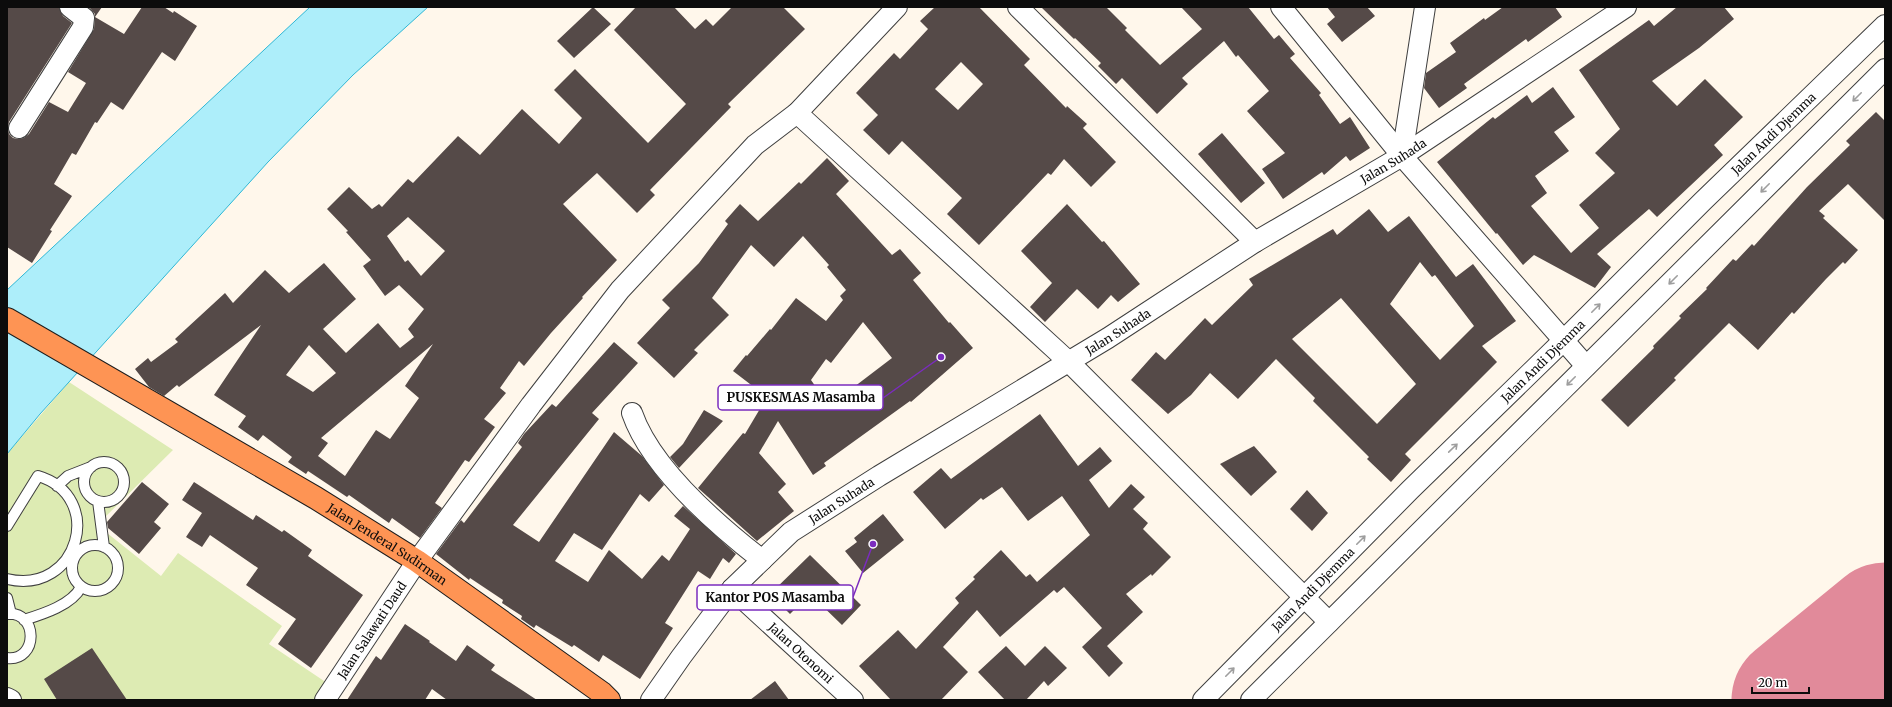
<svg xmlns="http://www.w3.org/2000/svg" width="1892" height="707" viewBox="0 0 1892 707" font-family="Merriweather,serif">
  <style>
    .green { fill: #ddebb3 }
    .water { fill: #adeefa; stroke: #2fb7d5 }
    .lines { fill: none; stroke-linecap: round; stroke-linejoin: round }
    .runway { stroke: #e18a9a; stroke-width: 129 }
    .building { fill: #554a48; fill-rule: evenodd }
    .service-casing { stroke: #3f3f3f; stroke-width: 12 }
    .minor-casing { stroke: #3f3f3f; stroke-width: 22 }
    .trunk-casing { stroke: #1d1d1d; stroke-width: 24 }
    .service { stroke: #fff; stroke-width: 10 }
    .minor { stroke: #fff; stroke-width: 20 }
    .trunk { stroke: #fe9454; stroke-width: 22 }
    .oneway { stroke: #9e9e9e }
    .labels { text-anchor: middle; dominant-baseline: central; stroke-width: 4; stroke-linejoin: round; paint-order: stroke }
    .street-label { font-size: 12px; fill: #0c0c0c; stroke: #fff }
    .leader { fill: none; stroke: #7b2cbf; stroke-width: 1.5 }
    .callout-dot { fill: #7b2cbf; stroke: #fff; stroke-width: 1.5 }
    .callout { fill: #fff; stroke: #7b2cbf; stroke-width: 1.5 }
    .callout-label { font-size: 13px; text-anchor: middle; font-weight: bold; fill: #0c0c0c }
  </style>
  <rect width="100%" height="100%" fill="#fff7eb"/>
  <!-- green -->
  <path class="green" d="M69 382 173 450 97 525 161 576 178 553 282 626 269 644 330 685 320 700H7V454Z"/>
  <!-- water -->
  <path class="water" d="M310 7H428L353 75 268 162 40 414 7 454V290Z"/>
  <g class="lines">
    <!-- runway -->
    <path class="runway" d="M1796 700 1885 627"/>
  </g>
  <!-- building -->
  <path class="building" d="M7 7H59L63 16 72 23 9 122 8 128 9 134 13 138 18 139 24 138 29 134 49 102 68 112 86 83 68 72 94 29 95 14 89 7H102L95 17 124 34 142 7H164L173 13 174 11 197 26 175 61 162 52 123 110 111 102 97 123 95 122 76 155 72 153 54 184 72 196 50 230 52 231 32 263 7 247Z
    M593 7 611 24 574 58 557 41Z
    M636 7H674L695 29 706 19 713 26 732 7H783L805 29 728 104 731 107 650 190 655 195 637 213 597 173 563 204 617 260 582 297 583 298 551 333 524 366 519 361 500 388 506 393 484 419 495 427 469 462 465 460 435 503 442 508 420 538 392 518 389 523 349 495 347 497 308 471 306 474 288 462 292 457 263 435 258 441 238 427 246 416 214 395 261 325 179 387 177 385 164 396 149 387 135 369 148 358 151 362 178 342 175 339 225 293 233 303 265 270 289 293 324 263 356 299 323 329 346 353 378 323 400 348 414 337 408 329 424 309 399 285 385 296 363 266 371 260 346 232 348 231 327 209 349 187 372 209 379 204 382 207 408 179 413 183 458 136 480 155 522 109 559 144 582 118 554 90 575 69 648 143 686 104 614 30ZM408 217 445 251 421 276 408 260 405 262 387 236ZM433 344 405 386 419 398 390 439 376 430 345 476 318 456 328 443 321 438ZM309 345 336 373 313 392 286 375Z
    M935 7H979L1030 59 1024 65 1066 108 1067 106 1087 124 1083 128 1116 162 1091 187 1064 159 1051 175 1048 173 979 245 947 214 962 198 902 141 889 155 863 130 878 115 856 93 894 53 900 59 928 29 920 21ZM961 62 983 84 958 110 935 89Z
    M1041 7H1106L1127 28 1125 30 1160 65 1202 29 1181 7H1248L1274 39 1279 35 1295 54 1290 58 1321 93 1319 95 1340 124 1350 117 1370 148 1350 161 1346 156 1324 175 1322 172 1283 199 1262 169 1285 153 1247 111 1269 91 1238 55 1236 57 1224 41 1182 78 1188 84 1157 114 1122 78 1116 84 1098 66 1101 63 1075 38 1074 39Z
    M1327 7H1367L1375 16 1342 42 1327 24 1335 17Z
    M1503 7H1555L1562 17 1528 42 1526 39 1464 84 1467 88 1439 108 1424 88 1426 73 1456 52 1450 43 1484 18 1485 20Z
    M1677 7H1724L1734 19 1699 48 1652 81 1677 106 1705 79 1743 117 1714 145 1723 155 1657 217 1649 209 1597 254 1611 267 1595 288 1534 255 1523 265 1497 233 1496 234 1437 162 1493 117 1495 119 1527 95 1532 103 1553 87 1575 117 1554 132 1569 151 1535 176 1547 193 1531 206 1571 253 1599 228 1579 205 1615 173 1595 153 1620 129 1579 70 1649 20 1654 26Z
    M1876 112 1885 121V221L1848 184 1819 211 1825 216 1823 218 1858 250 1845 264 1843 262 1826 279 1794 314 1792 312 1758 350 1729 323 1674 378 1676 380 1628 427 1601 400 1654 348 1653 346 1681 318 1679 316 1707 289 1706 288 1733 259 1736 261 1752 244 1754 246 1807 187 1850 145 1846 141Z
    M1222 133 1265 183 1241 203 1198 154Z
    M827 158 849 181 836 194 892 255 900 249 921 273 913 280 949 323 950 322 973 348 911 402 910 401 824 463 826 466 813 475 778 421 759 453 786 484 778 492 794 511 757 541 698 488 743 433 745 434 767 397 733 371 746 355 747 356 770 329 771 330 796 298 826 321 843 300 840 296 846 290 827 267 829 265 803 236 774 267 751 245 712 298 729 315 694 350 698 353 674 378 637 343 670 308 662 300 699 263 728 224 725 221 740 204 758 221 799 182 801 184ZM863 322 892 358 829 406 811 380 826 359 831 363Z
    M1067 204 1102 242 1104 241 1140 284 1118 302 1111 295 1098 309 1077 289 1045 322 1030 307 1052 283 1021 251Z
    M1369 209 1388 232 1409 216 1456 277 1473 264 1516 321 1482 346 1497 362 1405 454 1411 460 1391 482 1367 459 1369 457 1313 401 1315 398 1276 359 1238 399 1210 373 1191 395 1168 414 1131 380 1156 352 1165 360 1205 318 1212 325 1253 285 1249 279 1333 229 1337 235ZM1420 262 1432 277 1435 275 1474 326 1440 360 1390 304ZM1341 298 1416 384 1377 424 1292 339Z
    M614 342 638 363 592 413 599 419 513 525 539 542 614 432 642 456 664 485 649 502 640 494 602 550 574 533 555 561 588 582 609 550 642 579 662 555 669 561 690 529 674 516 683 506 736 554 729 563 723 558 710 579 698 571 665 623 673 628 640 679 603 655 599 662 574 645 572 647 536 625 534 628 521 619 522 616 502 603 503 600 470 578 469 580 436 554 461 520 464 523 522 447 518 443 524 434 552 404 556 407Z
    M704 410 723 421 679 468 670 457 683 444Z
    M1040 414 1078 466 1100 447 1112 461 1089 480 1109 508 1131 484 1145 497 1133 509 1148 523 1143 529 1171 557 1152 576 1151 574 1126 594 1143 612 1107 646 1123 663 1109 677 1082 647 1102 628 1064 587 1057 593 1054 590 1000 637 977 610 943 647 968 672 941 700H891L859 666 898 630 916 649 959 603 955 598 975 579 973 577 1001 550 1026 577 1030 574 1037 582 1090 535 1062 496 1028 521 1002 487 983 500 981 498 945 529 913 492 941 468 951 479Z
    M1254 446 1277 472 1251 496 1220 464Z
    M142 482 169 504 154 522 161 528 139 554 108 528 107 522Z
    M194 482 253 520 256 515 282 532 284 530 312 550 308 556 363 595 311 668 278 644 296 619 246 585 258 568 210 535 202 547 186 537 202 513 182 500Z
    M1307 490 1328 513 1312 531 1290 509Z
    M883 514 904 540 863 573 845 551 857 542 854 538Z
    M810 555 861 605 842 625 810 594 790 614 770 594Z
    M405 624 430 641 429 642 456 661 467 645 495 665 491 670 537 700H447L432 689 425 700H347L376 656 381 660Z
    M1006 646 1025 666 1045 646 1067 668 1048 686 1044 681 1026 700H1005L978 672Z
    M92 648 127 700H57L44 679Z
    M775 681 789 700H750Z"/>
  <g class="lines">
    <!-- service casing -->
    <g class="service-casing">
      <path id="service" d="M84 482a20 20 0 1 1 40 0a20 20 0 1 1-40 0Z
        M57 486 68 476 91 467
        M98 501 104 547
        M7 526 38 476C106 496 79 596 7 579
        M72 568a23 23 0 1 1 46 0a23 23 0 1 1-46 0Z
        M7 598 11 614
        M7 614C39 611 38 662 7 658
        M24 620C43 614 72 605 81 587"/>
    </g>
    <!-- minor casing -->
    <g class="minor-casing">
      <g id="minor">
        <path d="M1018 7 1255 242"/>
        <path d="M1281 7 1402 156 1586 366"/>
        <path d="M797 113 1069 362 1329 622"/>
        <path d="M19 128 83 27 84 18 70 7"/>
        <path d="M1402 156 1425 7"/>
        <path d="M632 413C651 468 717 525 762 560"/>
        <path id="s1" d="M732 589 853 700"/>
        <path d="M7 698 11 700"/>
        <path id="s2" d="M325 700 417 561 531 405 620 290 755 145 797 113 897 7"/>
        <path id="s3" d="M651 700 681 657 732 589 791 532 879 476 1108 338 1255 242 1402 156 1626 7"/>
        <path id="s4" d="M1203 700 1410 490 1563 341 1703 201 1885 25"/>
        <path d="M1251 700 1885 69"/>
      </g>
    </g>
    <!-- trunk casing -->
    <g class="trunk-casing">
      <g id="trunk">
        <path id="s5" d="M7 319 316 498 417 561 602 693 609 700"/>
      </g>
    </g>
    <!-- service -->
    <use href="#service" class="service"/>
    <!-- minor -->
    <use href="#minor" class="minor"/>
    <!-- trunk -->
    <use href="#trunk" class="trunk"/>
  </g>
  <!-- one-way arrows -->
  <defs><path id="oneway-shaft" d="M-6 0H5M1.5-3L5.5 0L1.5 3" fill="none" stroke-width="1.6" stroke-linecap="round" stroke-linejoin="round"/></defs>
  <g class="oneway">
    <use href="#oneway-shaft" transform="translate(1857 97) rotate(135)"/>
    <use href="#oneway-shaft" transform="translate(1765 188) rotate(135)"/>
    <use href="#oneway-shaft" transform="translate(1673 280) rotate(135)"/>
    <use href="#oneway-shaft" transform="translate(1596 308) rotate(-45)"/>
    <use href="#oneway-shaft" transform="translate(1571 381) rotate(135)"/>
    <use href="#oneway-shaft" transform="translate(1453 448) rotate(-44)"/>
    <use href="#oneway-shaft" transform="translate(1361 540) rotate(-45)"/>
    <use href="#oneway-shaft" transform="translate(1230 672) rotate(-45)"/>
  </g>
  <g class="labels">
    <!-- street labels -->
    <g class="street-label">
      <text stroke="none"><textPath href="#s4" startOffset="804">Jalan Andi Djemma</textPath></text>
      <text stroke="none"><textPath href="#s3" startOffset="927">Jalan Suhada</textPath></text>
      <text stroke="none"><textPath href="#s3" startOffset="603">Jalan Suhada</textPath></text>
      <text stroke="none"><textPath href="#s4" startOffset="480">Jalan Andi Djemma</textPath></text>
      <text stroke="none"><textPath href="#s3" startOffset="279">Jalan Suhada</textPath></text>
      <text stroke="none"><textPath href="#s5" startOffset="442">Jalan Jenderal Sudirman</textPath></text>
      <text stroke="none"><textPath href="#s4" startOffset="156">Jalan Andi Djemma</textPath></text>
      <text stroke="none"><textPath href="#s2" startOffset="84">Jalan Salawati Daud</textPath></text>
      <text stroke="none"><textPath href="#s1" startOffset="94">Jalan Otonomi</textPath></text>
    </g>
  </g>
  <!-- callouts -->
  <path class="leader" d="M941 357L883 398M873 544L853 597"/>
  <g class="callout-dot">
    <circle cx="941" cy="357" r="4"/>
    <circle cx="873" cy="544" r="4"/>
  </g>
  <g class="callout">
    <rect x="718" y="385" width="165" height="25" rx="4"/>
    <rect x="697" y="585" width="156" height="25" rx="4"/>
  </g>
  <g class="callout-label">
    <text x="801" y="402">PUSKESMAS Masamba</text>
    <text x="775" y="602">Kantor POS Masamba</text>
  </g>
  <!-- border -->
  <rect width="1892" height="707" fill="none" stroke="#0c0c0c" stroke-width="16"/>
  <!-- scale -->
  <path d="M1752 687v6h57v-6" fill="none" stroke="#0c0c0c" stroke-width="2"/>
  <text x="1758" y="687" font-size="12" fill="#0c0c0c" stroke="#ffffff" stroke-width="3" paint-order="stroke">20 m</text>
</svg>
